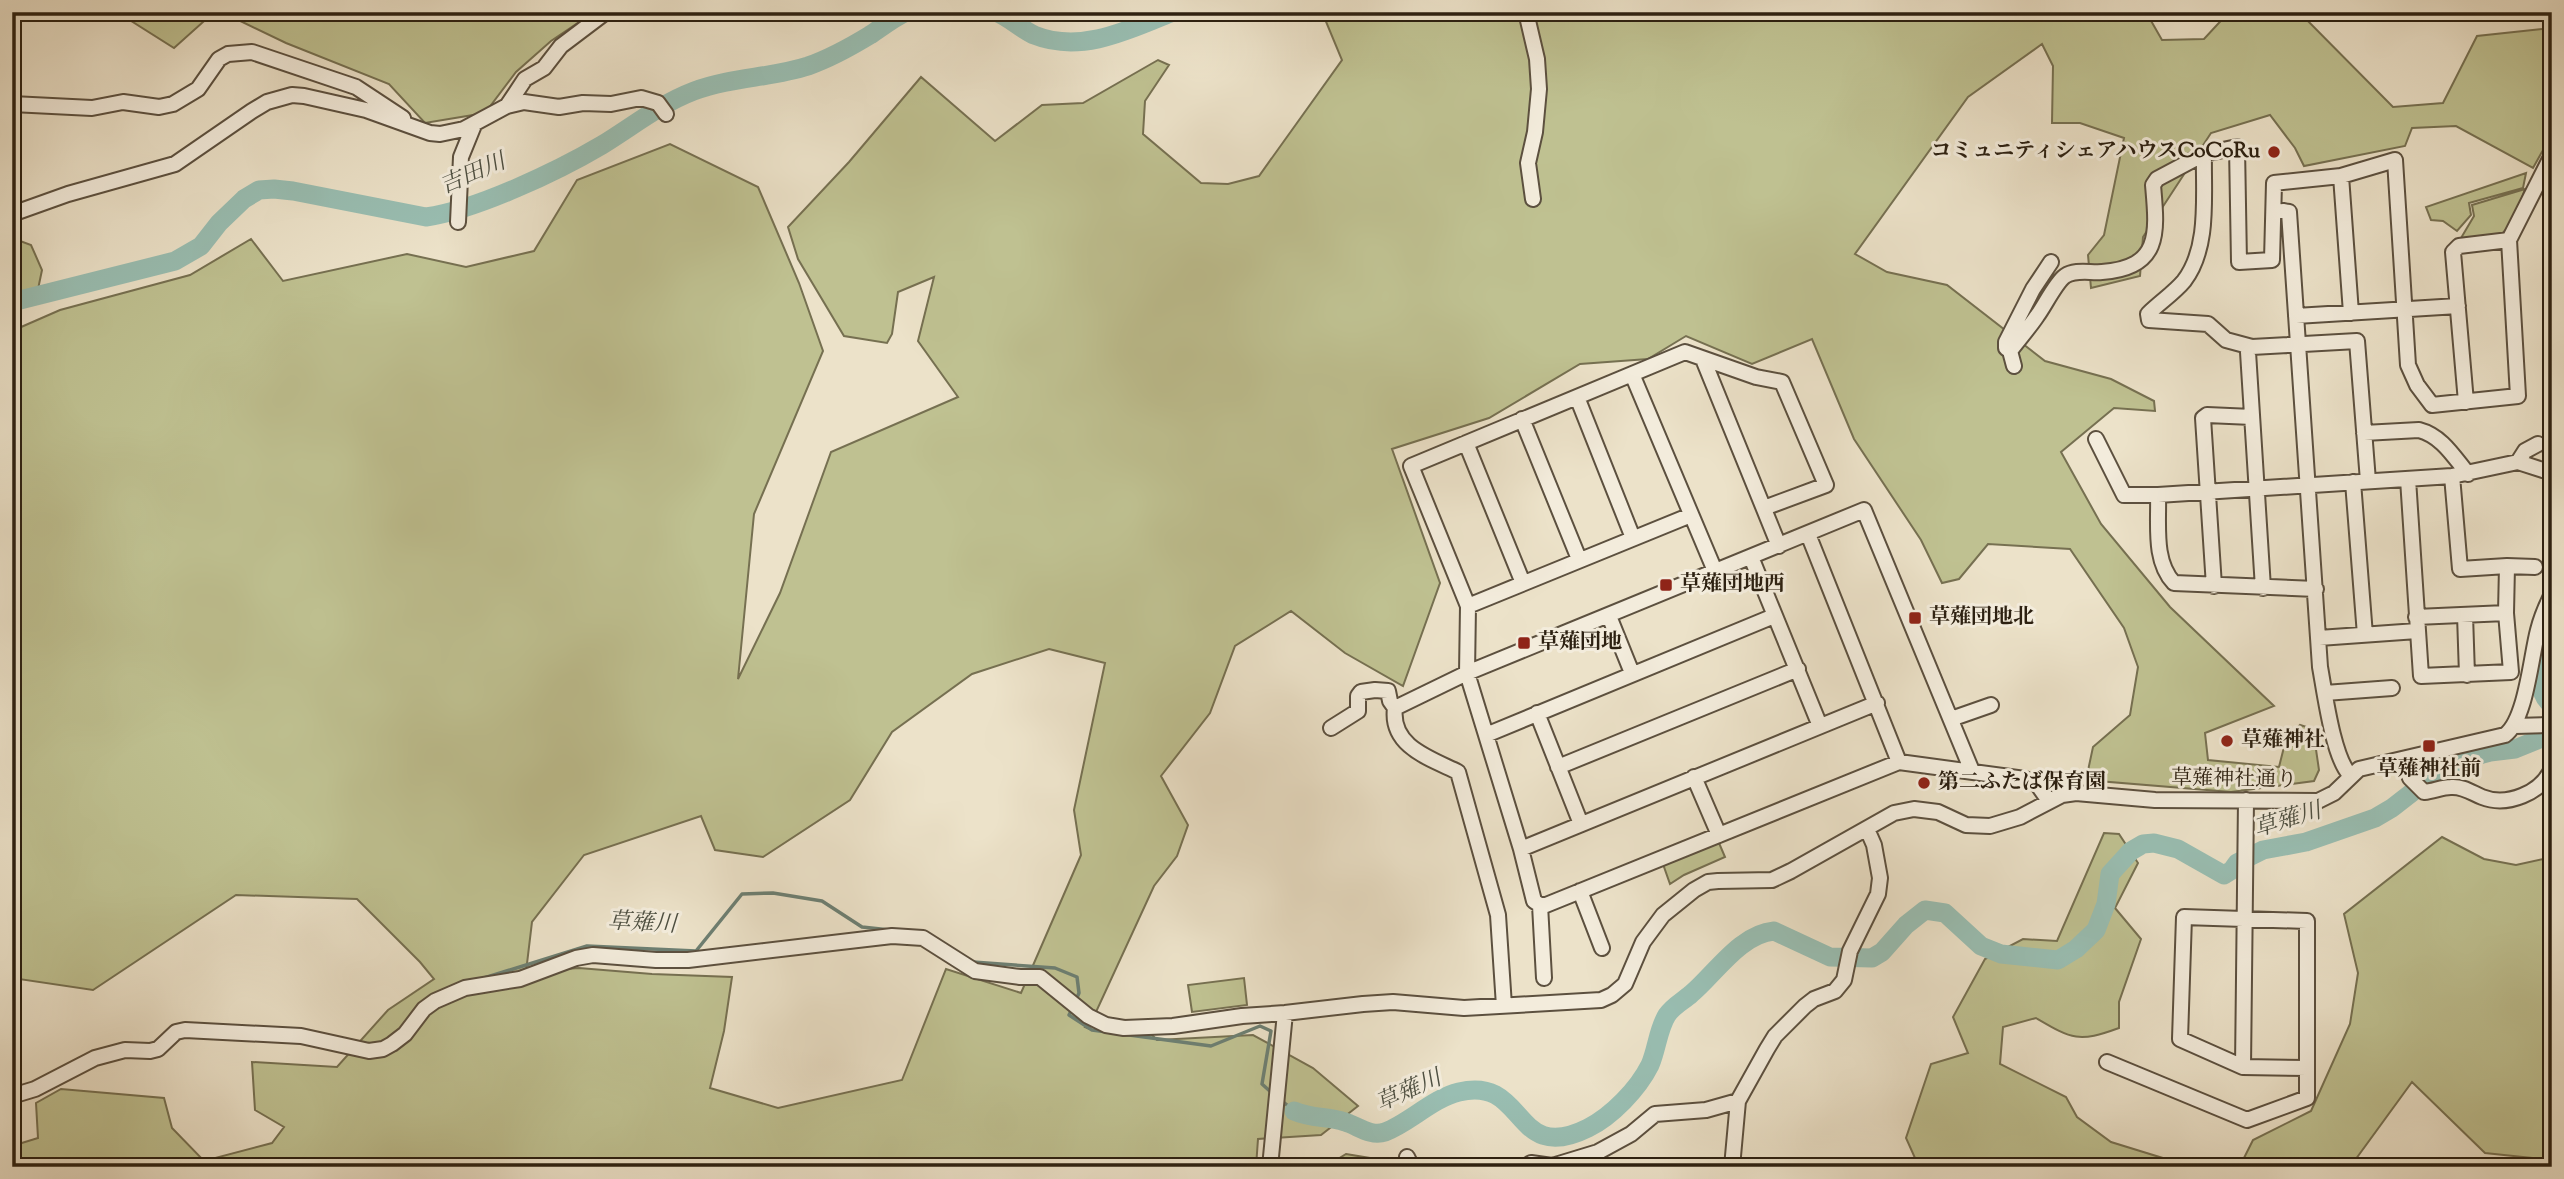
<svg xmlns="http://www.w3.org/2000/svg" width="2564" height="1179" viewBox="0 0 2564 1179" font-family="'Sorts Mill Goudy','Noto Serif JP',serif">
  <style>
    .green { fill: #bfc191; stroke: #767051; stroke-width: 2; fill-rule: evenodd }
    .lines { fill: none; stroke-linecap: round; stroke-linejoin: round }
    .stream { stroke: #6d7f72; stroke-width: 3.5 }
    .river { stroke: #99beb2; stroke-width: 19 }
    .minor-casing { stroke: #5c503f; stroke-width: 18 }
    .minor { stroke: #f3ecdc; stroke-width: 14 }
    .poi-dot { fill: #8f2418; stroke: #f3ecdc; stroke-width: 2.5 }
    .labels { text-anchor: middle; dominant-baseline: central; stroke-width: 6; stroke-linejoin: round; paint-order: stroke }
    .poi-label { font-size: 21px; font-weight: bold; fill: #2c2011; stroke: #f3ecdc; text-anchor: start }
    .street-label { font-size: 21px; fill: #2c2011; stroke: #f3ecdc }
    .water-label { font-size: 23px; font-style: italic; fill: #4d4f41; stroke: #f3ecdc }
  </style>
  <rect width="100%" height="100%" fill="#ece2c9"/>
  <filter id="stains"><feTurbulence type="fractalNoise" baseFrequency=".00286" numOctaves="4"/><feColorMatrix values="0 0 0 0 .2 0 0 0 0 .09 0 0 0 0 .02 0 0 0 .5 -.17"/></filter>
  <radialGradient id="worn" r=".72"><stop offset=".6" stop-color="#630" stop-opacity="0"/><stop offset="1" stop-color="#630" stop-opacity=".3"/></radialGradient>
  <!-- green -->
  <path class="green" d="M117 12H594L551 41 516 72 485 113 425 123 389 84 286 43 230 16 213 13 174 48Z
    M1322 12H2146L2162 40 2204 39 2229 12H2299L2393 107 2443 103 2477 36 2552 28V134L2533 168 2456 126 2412 128 2405 146 2304 166 2295 148 2270 115 2211 133 2143 237 2140 276 2091 288 2088 255 2104 235 2124 138 2080 123H2052L2053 66 2042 44 1968 97 1855 254 1887 272 1947 285 2045 361 2111 379 2154 401 2155 411 2114 408 2061 452 2101 524 2170 607 2274 706 2205 733 2208 760 2279 767 2286 739 2300 725 2313 729 2319 770 2314 781 2231 792 2086 780 2093 747 2130 715 2138 667 2124 628 2070 549 1988 544 1959 579 1942 583 1921 540 1854 439 1812 339 1752 364 1686 336 1648 359 1580 364 1489 418 1392 449 1440 583 1403 686 1345 653 1291 611 1235 646 1210 713 1161 776 1188 825 1177 856 1154 886 1096 1012 1085 1027 1092 1030 1151 1034 1157 1040 1253 1035 1313 1068 1358 1106 1321 1135 1258 1139 1256 1167H12V1146L38 1138 36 1103 61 1089 164 1098 172 1128 204 1161 272 1143 284 1127 255 1110 252 1062 337 1067 388 1010 434 979 420 962 357 899 236 895 93 990 12 978V331L60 310 190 275 251 239 283 281 407 254 466 267 534 251 577 180 670 144 758 187 799 283 823 351 754 514 738 679 780 593 831 452 958 397 918 341 934 277 898 292 892 334 887 343 844 336 798 259 788 227 849 162 921 77 995 141 1042 105 1083 103 1158 60 1169 65 1145 101 1143 134 1201 183 1228 184 1259 176 1342 60ZM1049 649 1105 663 1074 810 1081 855 1021 993 946 969 902 1080 778 1108 710 1088 724 1031 732 977 652 974 579 968 526 972 532 922 584 855 701 816 715 850 763 857 850 800 892 732 972 674Z
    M2526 173 2523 188 2469 203 2471 215 2457 231 2443 221 2431 220 2426 207Z
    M2525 189C2520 203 2512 231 2496 237 2487 240 2473 239 2463 240L2461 238 2474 216 2472 205Z
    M12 238 31 245 42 270 37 294 12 311Z
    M2104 833 2119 834 2138 863 2115 908 2141 939 2119 1002V1028C2078 1043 2072 1039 2036 1018L2003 1027 2000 1064 2066 1097 2077 1117 2111 1142 2192 1167H1919L1906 1138 1931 1064 1968 1053 1953 1017 1985 959 2023 939 2057 941Z
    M2442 837 2484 859 2516 865 2552 857V1160L2485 1153 2412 1082 2350 1167H2234L2241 1164 2253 1140 2311 1111 2350 1024 2358 973 2344 914Z
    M1719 843 1725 857 1684 875 1670 884 1663 864Z
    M1244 978 1247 1005 1192 1012 1188 985Z
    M1346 1154 1376 1159 1390 1167H1325Z"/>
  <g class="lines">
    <!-- stream -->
    <path class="stream" d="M973 962 1055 968 1077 977 1079 993 1075 1002
      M484 978 587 946 696 951 742 894 773 893 822 901 862 927 890 930
      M1072 1009 1069 1015 1092 1030 1211 1046 1260 1026 1271 1031 1262 1084 1272 1093
      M1281 1100 1294 1111"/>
    <!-- river -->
    <path class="river" d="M996 12C1010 18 1021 29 1034 35 1081 54 1129 30 1173 12
      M12 302 175 261 201 246 219 223 244 199 259 190 274 189 293 191 426 217C476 210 558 171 602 145 633 126 660 104 694 91 731 77 771 78 808 66 828 59 852 46 870 35 882 27 893 18 906 12
      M2552 641C2543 659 2532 690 2552 705
      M1294 1111C1312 1119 1328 1116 1345 1122 1358 1126 1371 1137 1385 1132 1409 1123 1433 1098 1459 1092 1527 1075 1512 1166 1588 1128 1612 1116 1638 1089 1650 1065 1657 1049 1658 1029 1667 1015 1673 1006 1683 1001 1691 994 1715 974 1740 934 1774 931L1830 957 1872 958 1882 952 1906 925 1925 910 1945 913 1981 946 2001 954 2058 960 2076 949 2096 930 2106 904 2110 874 2131 851 2143 844 2154 843 2178 849 2224 875 2232 870 2237 863 2263 850 2306 842 2375 818 2392 808 2437 773 2461 760 2490 752 2515 749 2552 734"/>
    <!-- minor casing -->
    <g class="minor-casing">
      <path id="minor" d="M1526 12 1537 59 1539 89 1535 132 1528 163 1533 199
        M12 104 92 108 123 102 159 107 173 104 198 89 219 59 228 54 252 52 356 87 403 118
        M507 106 524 102 559 107 583 103 611 104 641 98 658 103 666 114
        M2341 176 2351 313
        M2283 211 2289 212 2320 667C2325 694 2333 757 2350 775
        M12 214 68 194 175 164 252 111 267 102 292 95 304 96 366 110 430 133 440 134 464 129 507 106 525 79 544 68 561 46 606 12
        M458 222 461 157 474 125
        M2509 240 2552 155
        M2296 316 2458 306
        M2252 347 2226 340 2208 324 2149 320 2148 314C2159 303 2174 293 2184 281 2210 247 2203 195 2204 154L2237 147 2239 262 2272 260 2274 183 2341 176 2395 160 2408 365 2417 385 2432 405 2518 396 2509 240 2459 246 2453 252 2466 402
        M2010 351C2019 339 2029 328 2037 316 2044 307 2056 282 2065 276 2075 269 2090 273 2102 272 2162 268 2157 231 2153 185L2157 179 2204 154
        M1703 359 1779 546
        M2014 366 2010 351 2006 348V342L2033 289 2051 262
        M1632 374 1715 571
        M1577 397 1633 538
        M1522 419 1579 559
        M2364 433 2419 430C2442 436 2454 457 2468 474
        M2096 439 2124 495H2158L2452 476 2518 462 2552 473
        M1466 443 1523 583
        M2518 462 2525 451 2538 444
        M2408 479 2421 676 2511 672 2506 613 2507 566 2460 569 2452 476
        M2353 482 2365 635
        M2158 495C2159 524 2153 561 2174 583L2316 589
        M1764 508 1826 485 1782 382 1756 377 1685 352 1411 466 1468 606 1467 673 1521 849 1534 901 1540 905H1546L1899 762 2025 779 2037 784 2049 801
        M1808 534 1899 762
        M1751 557 1820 726
        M2507 566 2535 567
        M2214 586 2203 418 2207 415 2252 417
        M2263 588 2248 352 2252 347 2357 341 2368 481
        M1468 606 1691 515
        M2465 615 2467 675
        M1609 616 1632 673
        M2416 617 2506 613
        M2319 638 2417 631
        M2325 693 2392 688
        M1537 713 1581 824
        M1951 719 1991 705
        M2515 726 2552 725
        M1331 728 1358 711V696L1361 692 1375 690 1388 691 1390 701 1395 708
        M1486 735 1774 616
        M2403 759 2410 778 2424 792C2434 791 2442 787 2451 787 2463 786 2472 793 2482 797 2507 807 2542 793 2552 768
        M1558 767 1798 669
        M1694 777 1719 835
        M1521 849 1877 703
        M1580 891 1602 948
        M1540 905 1544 978
        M1504 1006 1498 915 1458 772C1429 758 1390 746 1395 708L1467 673 1864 510 1972 771
        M2107 1062 2247 1120 2307 1098V921L2184 917 2180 1039 2243 1067 2307 1068
        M2243 1067 2246 800
        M12 1096 35 1089 95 1058 125 1050 150 1051 158 1049 176 1032 185 1030 301 1036 369 1051 383 1049 392 1044 405 1034 424 1009 435 1001 465 988 520 979 576 958 593 955 656 960H688L892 936 923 938 975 971 1020 977H1040L1088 1016 1106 1025 1124 1028 1173 1026 1242 1016 1285 1013 1363 1004 1393 1002 1464 1008 1601 1000 1612 995 1625 984 1643 942 1663 915 1694 890 1708 882 1718 881 1772 880 1791 871 1894 813 1914 809 1938 812 1966 825 1990 826 2020 817 2062 795 2076 793 2155 800 2318 801 2334 793 2359 769 2505 735C2526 720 2531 656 2538 630 2541 618 2546 606 2552 594
        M1407 1157 1412 1167
        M1270 1167 1285 1013
        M1525 1167 1531 1163 1552 1166 1598 1152 1631 1134 1655 1114 1706 1110 1738 1101
        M1732 1167 1738 1101 1767 1049 1775 1036 1805 1006 1814 999 1835 991 1844 980 1850 951 1878 894 1880 878 1874 845 1867 829"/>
    </g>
    <!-- minor -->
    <use href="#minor" class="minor"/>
  </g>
  <!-- markers -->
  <g class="poi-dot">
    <circle cx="2274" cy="152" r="7"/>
    <rect x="1659" y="578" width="14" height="14" rx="3.5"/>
    <rect x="1908" y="611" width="14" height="14" rx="3.5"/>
    <rect x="1517" y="636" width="14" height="14" rx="3.5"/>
    <circle cx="2227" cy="741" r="7"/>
    <rect x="2422" y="739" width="14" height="14" rx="3.5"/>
    <circle cx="1924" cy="783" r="7"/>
  </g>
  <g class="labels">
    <!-- poi labels -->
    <g class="poi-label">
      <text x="2260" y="152" text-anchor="end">コミュニティシェアハウスCoCoRu</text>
      <text x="1680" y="585">草薙団地西</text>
      <text x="1929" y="618">草薙団地北</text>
      <text x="1538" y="643">草薙団地</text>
      <text x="2241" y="741">草薙神社</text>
      <text x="2429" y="770" text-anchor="middle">草薙神社前</text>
      <text x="1938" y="783">第二ふたば保育園</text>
    </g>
    <!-- street labels -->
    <g class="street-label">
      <text transform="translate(2234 780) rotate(1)">草薙神社通り</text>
    </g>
    <!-- water labels -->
    <g class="water-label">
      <text transform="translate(473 175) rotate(-23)">吉田川</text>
      <text transform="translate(2288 821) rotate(-17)">草薙川</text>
      <text transform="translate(642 924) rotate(3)">草薙川</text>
      <text transform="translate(1409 1092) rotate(-24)">草薙川</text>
    </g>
  </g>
  <!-- margin -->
  <rect width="2564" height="1179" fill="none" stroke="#ece2c9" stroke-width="42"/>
  <rect x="14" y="14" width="2536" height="1151" fill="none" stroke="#2c2011" stroke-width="3.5"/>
  <rect x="21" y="21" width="2522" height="1137" fill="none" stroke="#2c2011" stroke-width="2"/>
  <rect width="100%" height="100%" filter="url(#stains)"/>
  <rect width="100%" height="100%" fill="url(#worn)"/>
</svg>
